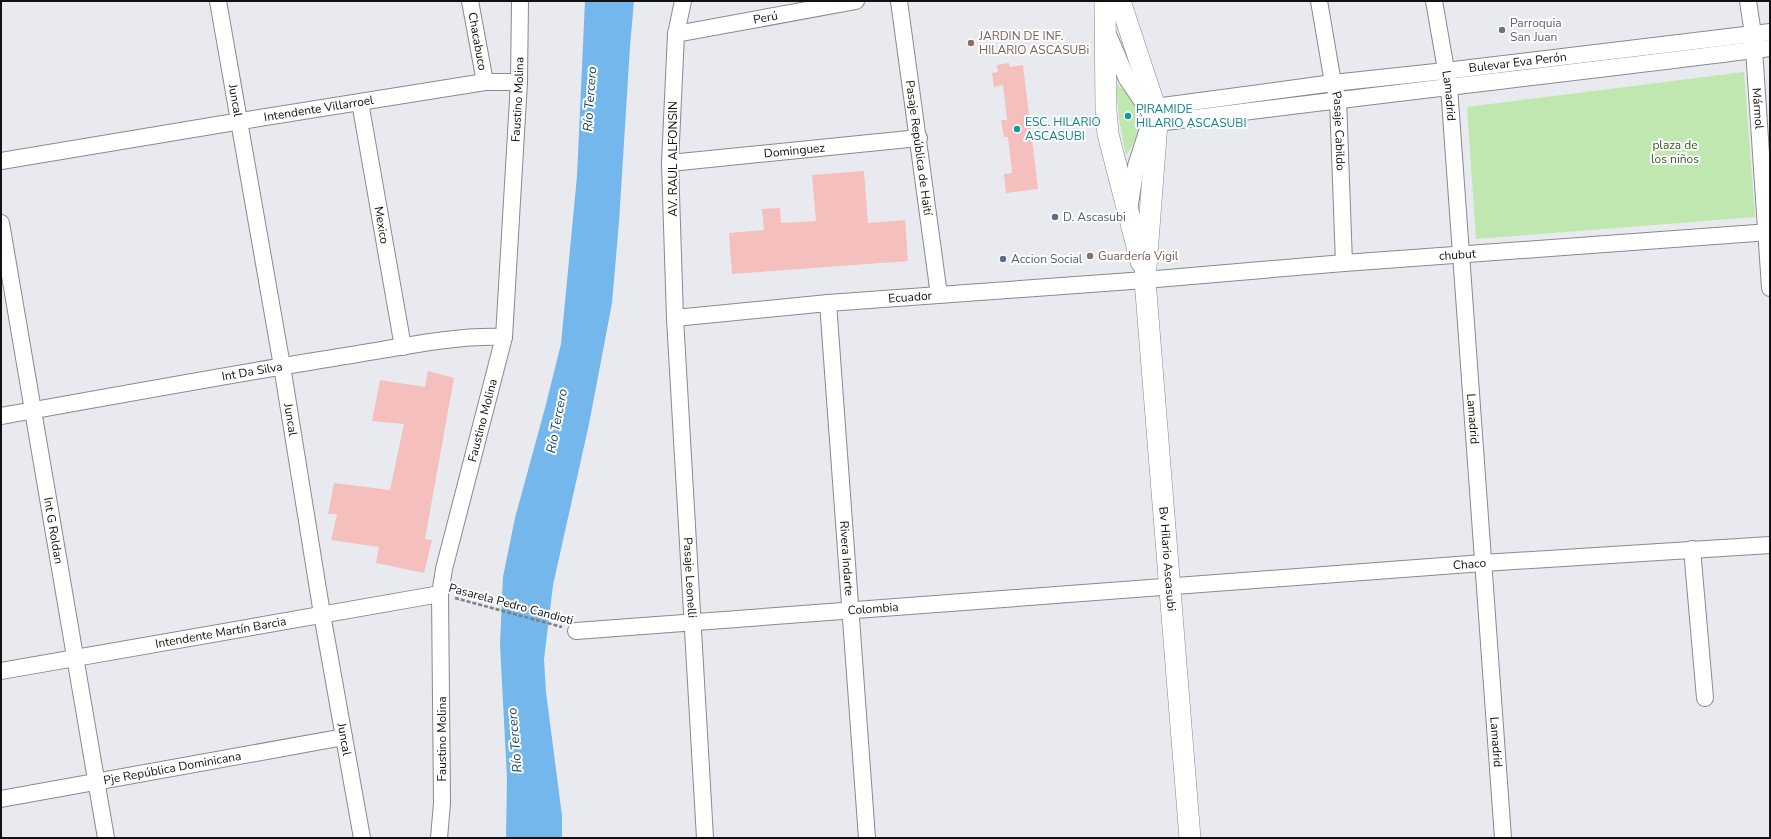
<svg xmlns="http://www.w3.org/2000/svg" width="1771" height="839" viewBox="0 0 1771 839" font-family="'Nunito Sans',sans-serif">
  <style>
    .green { fill: #bfe7af }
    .water { fill: #74b7ec }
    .building { fill: #f5bfbd }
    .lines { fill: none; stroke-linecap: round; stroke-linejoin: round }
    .minor-casing { stroke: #888a8e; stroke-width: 18 }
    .major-casing { stroke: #888a8e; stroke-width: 22 }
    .path { stroke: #7d7f82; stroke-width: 2.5; stroke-dasharray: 4 2; stroke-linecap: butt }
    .minor { stroke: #fff; stroke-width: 16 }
    .major { stroke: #fff; stroke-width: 21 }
    .worship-dot { fill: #6b7280; stroke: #fff; stroke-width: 1.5 }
    .education-dot { fill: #8d6e63; stroke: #fff; stroke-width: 1.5 }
    .culture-dot { fill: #0f9aa8; stroke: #fff; stroke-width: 1.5 }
    .service-dot { fill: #5c6f8a; stroke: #fff; stroke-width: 1.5 }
    .labels { text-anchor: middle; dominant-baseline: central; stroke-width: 4; stroke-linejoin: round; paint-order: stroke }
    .street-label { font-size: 12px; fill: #101112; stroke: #fff }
    .worship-label { font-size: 12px; fill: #5b616d; stroke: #fff; text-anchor: start }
    .education-label { font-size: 12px; fill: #785e54; stroke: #fff; text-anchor: start }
    .culture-label { font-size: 12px; fill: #0d838f; stroke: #fff; text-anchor: start }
    .park-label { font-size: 12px; fill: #2f5a19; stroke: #fff }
    .service-label { font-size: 12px; fill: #4e5e75; stroke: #fff; text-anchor: start }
    .water-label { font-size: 13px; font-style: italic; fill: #114467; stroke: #fff }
  </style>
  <rect width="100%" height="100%" fill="#e8eaef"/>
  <!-- green -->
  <path class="green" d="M1744 72 1755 217 1476 239 1467 107Z
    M1116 83 1134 100 1137 118 1138 135 1126 156 1119 119Z"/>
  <!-- water -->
  <path class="water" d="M585 1H634L630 46 619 222 612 303 589 424 553 585 544 659 546 692 562 816V838H506L507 779 500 644 503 577 515 518 545 408 561 344 577 176Z"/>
  <!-- building -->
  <path class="building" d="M1009 63 1010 67 1023 65 1038 189 1006 193 1004 174 1012 173 1008 137H1004L1001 120H1007L1003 85 994 87 992 73 998 72 997 65Z
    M864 171 868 223 905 220 908 261 732 274 729 233 764 230 762 209 780 208 781 223 816 221 812 175Z
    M428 371 454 378 425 539 432 540 424 573 376 563 379 547 331 540 337 514H328L334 483 390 490 404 424 372 421 380 380 425 387Z"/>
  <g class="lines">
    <!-- minor casing -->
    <g class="minor-casing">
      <g id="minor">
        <path id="s1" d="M218 1 282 366 322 614 362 838"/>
        <path id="s2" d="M470 1 485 82"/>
        <path id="s3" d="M683 1 676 34 670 163 675 318 705 838"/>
        <path id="s4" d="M899 1 939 295"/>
        <path id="s5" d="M1319 1 1333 83 1338 99 1344 263"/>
        <path id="s6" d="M1434 1 1449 87 1503 838"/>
        <path id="s7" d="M1748 1 1753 34 1770 288"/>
        <path d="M1107 32 1127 79 1157 123C1361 96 1566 74 1770 48"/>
        <path id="s8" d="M676 34 856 1"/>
        <path id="s9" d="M360 102 403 347"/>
        <path id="s10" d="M1 161 241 121 485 82H519"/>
        <path id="s11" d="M670 163 919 138"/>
        <path id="s12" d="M1129 210 1136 166 1155 107 1333 83 1445 71 1770 32"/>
        <path id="s13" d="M1 223 106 838"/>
        <path id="s14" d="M828 303 867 838"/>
        <path id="s15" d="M675 318 828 303 1145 280 1344 263 1770 232"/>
        <path id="s16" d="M1 416C114 396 226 375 339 357 393 349 450 335 504 337"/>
        <path d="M1692 549 1705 698"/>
        <path id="s17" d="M576 631 1483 563 1770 545"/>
        <path id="s18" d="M1 671 440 594"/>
        <path id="s19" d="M1 799 344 737"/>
        <path id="s20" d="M439 838 442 803 440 594 444 569 504 337 519 82 520 1"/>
      </g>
    </g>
    <!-- major casing -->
    <g class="major-casing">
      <g id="major">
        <path d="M1105 1 1106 111 1108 134 1141 262"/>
        <path id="s21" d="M1120 1 1155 107 1157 123 1145 280 1190 838"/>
      </g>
    </g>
    <!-- path -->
    <path class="path" d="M455 598 562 627"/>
    <!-- minor -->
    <use href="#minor" class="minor"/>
    <!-- major -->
    <use href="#major" class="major"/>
  </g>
  <!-- markers -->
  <circle class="worship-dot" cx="1502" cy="30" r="4"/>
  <g class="education-dot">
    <circle cx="971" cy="43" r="4"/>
    <circle cx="1090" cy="256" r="4"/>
  </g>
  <g class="culture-dot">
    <circle cx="1128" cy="116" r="4"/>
    <circle cx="1017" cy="129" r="4"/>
  </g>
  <g class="service-dot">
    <circle cx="1055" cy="217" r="4"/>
    <circle cx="1003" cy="259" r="4"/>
  </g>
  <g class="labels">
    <!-- street labels -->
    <g class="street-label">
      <text stroke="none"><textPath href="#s8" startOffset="91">Perú</textPath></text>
      <text stroke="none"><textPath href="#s2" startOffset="41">Chacabuco</textPath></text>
      <text stroke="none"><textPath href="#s12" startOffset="472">Bulevar Eva Perón</textPath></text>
      <text stroke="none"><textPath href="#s6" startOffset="96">Lamadrid</textPath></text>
      <text stroke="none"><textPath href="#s1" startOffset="101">Juncal</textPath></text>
      <text stroke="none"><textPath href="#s20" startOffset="747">Faustino Molina</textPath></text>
      <text stroke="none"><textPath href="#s7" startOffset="108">Mármol</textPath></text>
      <text stroke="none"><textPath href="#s10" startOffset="322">Intendente Villarroel</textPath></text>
      <text stroke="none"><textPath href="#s5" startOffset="132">Pasaje Cabildo</textPath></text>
      <text stroke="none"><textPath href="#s4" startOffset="148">Pasaje República de Haití</textPath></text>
      <text stroke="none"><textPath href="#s11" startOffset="125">Dominguez</textPath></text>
      <text transform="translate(673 159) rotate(-90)">AV. RAUL ALFONSIN</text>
      <text stroke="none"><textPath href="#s9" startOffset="125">Mexico</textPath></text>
      <text stroke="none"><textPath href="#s15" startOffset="785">chubut</textPath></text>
      <text stroke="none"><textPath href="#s15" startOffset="236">Ecuador</textPath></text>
      <text stroke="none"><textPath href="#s16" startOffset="255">Int Da Silva</textPath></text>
      <text stroke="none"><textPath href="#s1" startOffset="425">Juncal</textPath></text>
      <text stroke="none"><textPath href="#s6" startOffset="420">Lamadrid</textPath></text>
      <text stroke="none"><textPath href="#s20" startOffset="423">Faustino Molina</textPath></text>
      <text stroke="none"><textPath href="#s13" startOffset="312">Int G Roldan</textPath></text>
      <text stroke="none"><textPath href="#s14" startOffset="256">Rivera Indarte</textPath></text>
      <text stroke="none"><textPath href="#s21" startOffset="565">Bv Hilario Ascasubi</textPath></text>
      <text stroke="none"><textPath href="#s17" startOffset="896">Chaco</textPath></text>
      <text stroke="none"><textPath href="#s3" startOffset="578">Pasaje Leonelli</textPath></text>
      <text transform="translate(511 604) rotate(15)">Pasarela Pedro Candioti</text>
      <text stroke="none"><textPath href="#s17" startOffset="298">Colombia</textPath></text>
      <text stroke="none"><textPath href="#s18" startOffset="223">Intendente Martín Barcia</textPath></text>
      <text stroke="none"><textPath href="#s1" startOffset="749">Juncal</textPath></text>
      <text transform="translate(442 739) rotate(-90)">Faustino Molina</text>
      <text stroke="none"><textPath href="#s6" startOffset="744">Lamadrid</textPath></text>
      <text stroke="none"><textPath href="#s19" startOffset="174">Pje República Dominicana</textPath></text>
    </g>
    <!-- worship labels -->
    <g class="worship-label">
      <text x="1510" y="23">Parroquia<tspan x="1510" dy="14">San Juan</tspan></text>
    </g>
    <!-- education labels -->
    <g class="education-label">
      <text x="979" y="36">JARDIN DE INF.<tspan x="979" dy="14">HILARIO ASCASUBi</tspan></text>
      <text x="1098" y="256">Guardería Vigil</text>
    </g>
    <!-- culture labels -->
    <g class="culture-label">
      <text x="1136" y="109">PIRAMIDE<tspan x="1136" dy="14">HILARIO ASCASUBI</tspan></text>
      <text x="1025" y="122">ESC. HILARIO<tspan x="1025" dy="14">ASCASUBI</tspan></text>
    </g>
    <!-- park labels -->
    <g class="park-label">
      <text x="1675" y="145">plaza de<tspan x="1675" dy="14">los niños</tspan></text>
    </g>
    <!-- service labels -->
    <g class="service-label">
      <text x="1063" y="217">D. Ascasubi</text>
      <text x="1011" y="259">Accion Social</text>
    </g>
    <!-- water labels -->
    <g class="water-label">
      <text transform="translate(590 99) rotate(-86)">Río Tercero</text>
      <text transform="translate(557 421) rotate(-79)">Río Tercero</text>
      <text transform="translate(515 740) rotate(-95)">Río Tercero</text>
    </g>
  </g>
  <!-- border -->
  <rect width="1771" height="839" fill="none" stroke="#101112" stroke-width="4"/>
</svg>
